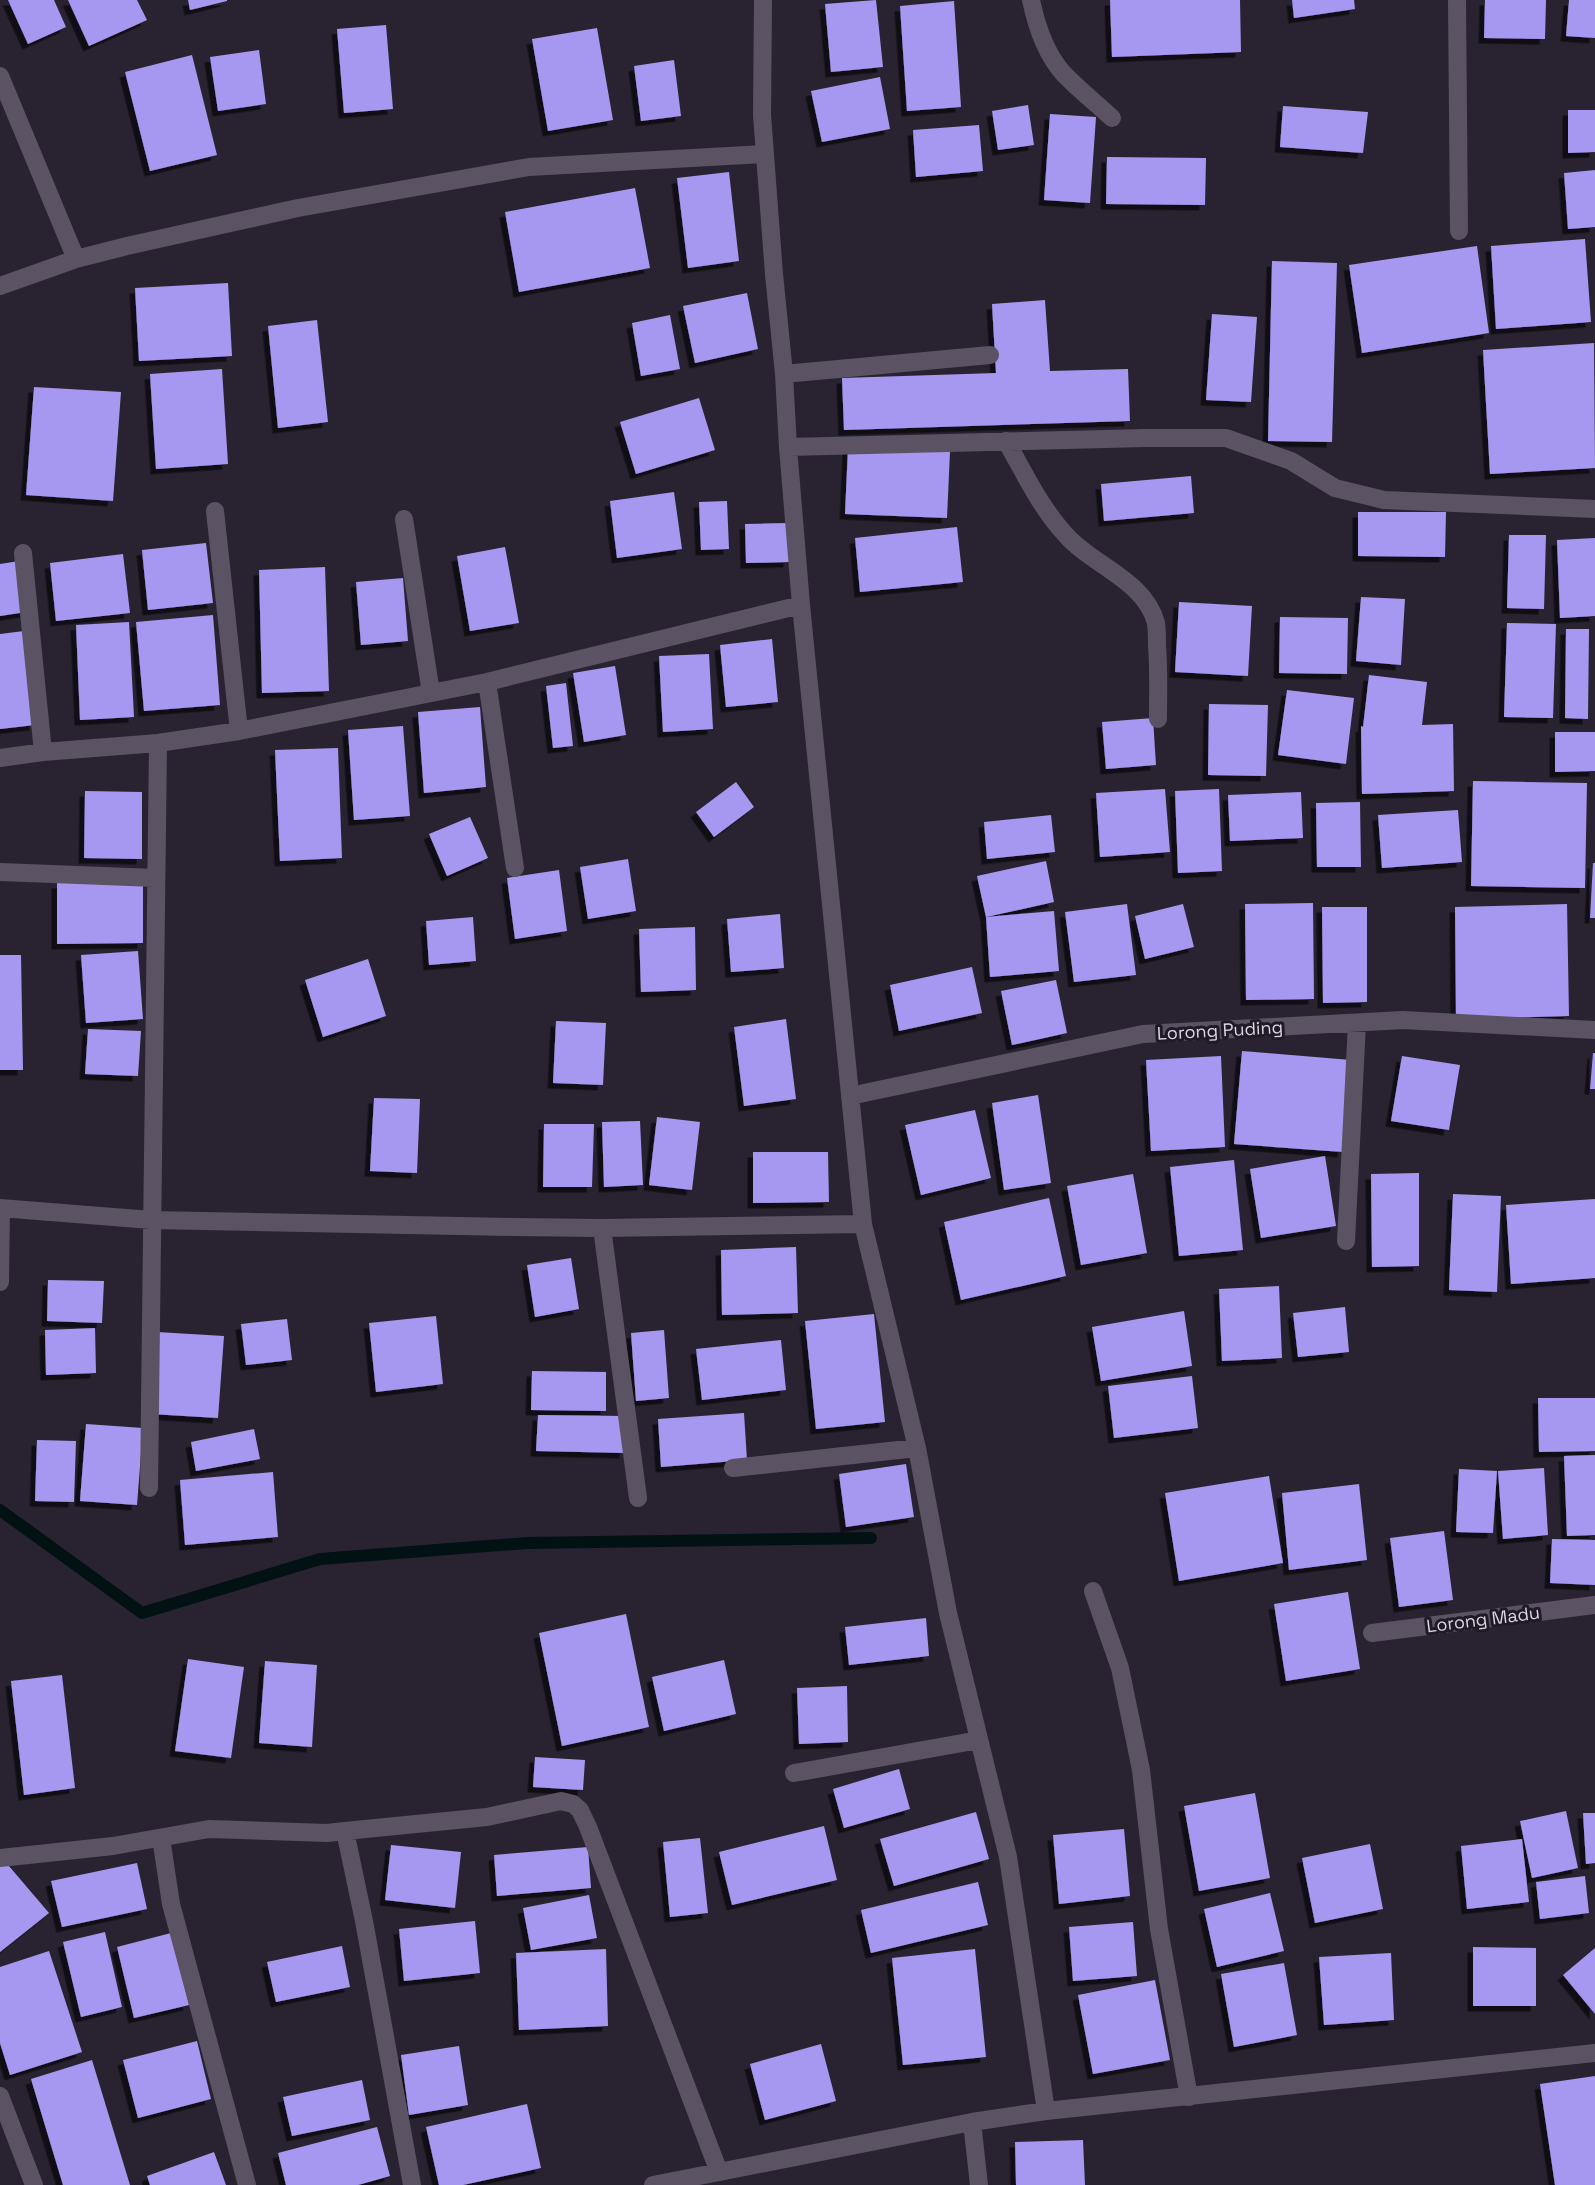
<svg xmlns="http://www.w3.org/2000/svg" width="1595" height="2185" viewBox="0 0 1595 2185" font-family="'Space Grotesk',sans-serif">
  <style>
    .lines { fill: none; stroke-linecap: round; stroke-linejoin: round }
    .stream { stroke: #021213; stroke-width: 12 }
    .building { fill: #a698f0; filter: url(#shadow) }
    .street { stroke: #5b5364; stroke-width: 18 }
    .labels { text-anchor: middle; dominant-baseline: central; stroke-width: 6; stroke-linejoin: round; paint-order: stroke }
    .street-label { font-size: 18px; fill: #dad5df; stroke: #201927 }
  </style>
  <defs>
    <filter id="shadow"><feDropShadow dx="-5.5" dy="5.5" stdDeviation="0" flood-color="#0009"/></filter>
  </defs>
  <rect width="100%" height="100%" fill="#292331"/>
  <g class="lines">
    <!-- stream -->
    <path class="stream" d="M0 1510 142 1613 320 1559 527 1543 871 1538"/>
  </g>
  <!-- building -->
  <path class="building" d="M8 0H54L66 27 28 44Z
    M68 0H137L147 20 89 46Z
    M188 0H227V1L190 10Z
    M876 0 883 67 831 72 825 4Z
    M1110 0H1240L1241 52 1112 57Z
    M1292 0H1354L1355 9 1294 18Z
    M1485 0H1546L1545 39 1484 38Z
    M1569 0H1595V38L1566 36Z
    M954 1 961 107 907 111 900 6Z
    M386 25 393 109 344 113 337 29Z
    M597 28 613 120 548 131 532 39Z
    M259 50 266 104 218 111 210 57Z
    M192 55 217 155 150 171 125 72Z
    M674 60 681 116 641 121 634 66Z
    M880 77 890 129 822 142 811 91Z
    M1028 105 1034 145 998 150 992 111Z
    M1283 106 1368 112 1363 153 1280 147Z
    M1568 110H1595V152L1568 153Z
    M1050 114 1096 117 1090 203 1044 200Z
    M979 125 983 171 916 177 913 130Z
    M1107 157 1206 158 1205 205 1106 204Z
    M1595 170V227L1568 229 1564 173Z
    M729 172 739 261 688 268 677 178Z
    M635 188 650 268 519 292 505 212Z
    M1585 239 1591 322 1496 329 1491 246Z
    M1477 246 1489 333 1362 353 1349 265Z
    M1272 261 1337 263 1332 442 1268 441Z
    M228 283 232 356 139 361 135 288Z
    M747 293 758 349 695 363 683 306Z
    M1045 300 1050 371 1128 369 1130 421 844 430 842 378 996 373 992 304Z
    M1212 314 1257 317 1251 402 1206 400Z
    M670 315 680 369 641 376 632 323Z
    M317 320 328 422 278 428 268 326Z
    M1594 343 1595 468 1490 474 1483 350Z
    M222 369 228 464 156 469 150 374Z
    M34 387 121 392 113 501 26 495Z
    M699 398 715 450 636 474 620 422Z
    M848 448 950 452 947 518 845 514Z
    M1191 476 1194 513 1104 521 1101 484Z
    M674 492 682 549 617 558 610 501Z
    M727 501 729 549 701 550 699 502Z
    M1358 512H1446L1445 557 1358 556Z
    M789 523V562L746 563 745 524Z
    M957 527 963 582 860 592 855 538Z
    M1509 535H1546L1544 609 1507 608Z
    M1595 538V616L1560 618 1557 540Z
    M206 543 213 603 148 610 142 550Z
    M505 547 519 623 470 631 457 556Z
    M123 554 130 613 56 621 50 563Z
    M19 561 26 612 0 616V564Z
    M325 567 329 691 262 693 259 570Z
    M403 578 408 641 361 645 356 582Z
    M1361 597 1405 599 1401 665 1356 661Z
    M1179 602 1252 606 1248 676 1175 672Z
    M213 615 220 705 144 711 136 622Z
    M1280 617 1348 618 1347 674 1279 673Z
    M129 622 134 717 80 720 76 625Z
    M1507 623 1556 624 1553 718 1504 717Z
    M1566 629H1589L1588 719 1565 718Z
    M24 631 35 725 0 729V634Z
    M772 639 778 702 726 707 720 645Z
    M709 654 713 729 663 732 659 656Z
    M615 666 626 735 584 742 573 673Z
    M1369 675 1427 682 1422 725 1453 724 1454 791 1362 794 1361 726 1363 727Z
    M566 683 573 746 553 748 546 686Z
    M1287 690 1354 698 1346 764 1278 755Z
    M1209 704 1268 705 1266 776 1208 775Z
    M480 707 486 787 424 793 418 712Z
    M1153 718 1156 765 1106 769 1102 722Z
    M403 726 410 816 354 820 348 730Z
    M1555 732H1595V771L1555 772Z
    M338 748 342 858 280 861 275 750Z
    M1473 781 1587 783 1585 888 1471 886Z
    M736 782 754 807 714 837 696 812Z
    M1165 789 1170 852 1100 857 1096 793Z
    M1219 789 1222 871 1178 873 1175 791Z
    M85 791 142 792V859L84 858Z
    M1301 792 1303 838 1230 841 1228 795Z
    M1360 802 1361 867H1317L1316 803Z
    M1458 810 1462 862 1382 868 1378 815Z
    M1051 815 1055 852 987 859 984 822Z
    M470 817 488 858 447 876 429 834Z
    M628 859 636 911 588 919 580 867Z
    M1046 861 1054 902 986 917 977 876Z
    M1593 863H1595V918H1590Z
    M559 870 567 931 515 939 507 878Z
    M143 882V943L57 944V883Z
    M1313 903 1314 999 1246 1000 1245 904Z
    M1127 904 1136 975 1074 982 1065 912Z
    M1183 904 1194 947 1145 959 1135 916Z
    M1567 904 1569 1016 1456 1019 1455 907Z
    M1322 907H1367V1002L1323 1003Z
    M1054 911 1059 971 990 977 986 917Z
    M780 914 784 968 731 972 727 919Z
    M473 917 476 961 429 965 426 921Z
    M695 927 696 990 641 992 639 929Z
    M138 951 143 1019 86 1023 81 955Z
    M0 955H21L23 1070H0Z
    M368 959 386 1016 323 1037 305 980Z
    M972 967 982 1013 899 1031 890 985Z
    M1056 980 1067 1033 1012 1045 1001 991Z
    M786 1019 796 1099 744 1106 734 1027Z
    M556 1021 606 1023 603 1085 553 1083Z
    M88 1029 141 1031 138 1076 85 1074Z
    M1242 1051 1351 1060 1343 1152 1234 1144Z
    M1593 1053H1595V1089H1590Z
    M1221 1056 1225 1147 1151 1151 1146 1060Z
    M1402 1056 1460 1065 1449 1130 1391 1121Z
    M1038 1095 1051 1183 1004 1190 992 1103Z
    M374 1098 420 1099 417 1173 370 1171Z
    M975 1110 991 1178 921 1195 905 1125Z
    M657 1117 700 1122 692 1190 649 1185Z
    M640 1121 643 1185 604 1187 602 1122Z
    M544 1124H594L592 1187H543Z
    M753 1152H828L829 1202 753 1203Z
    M1325 1156 1336 1226 1261 1238 1250 1169Z
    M1234 1160 1243 1250 1179 1256 1170 1167Z
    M1419 1173V1266L1372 1267 1371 1174Z
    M1133 1174 1147 1253 1081 1265 1067 1186Z
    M1453 1194 1501 1196 1497 1292 1449 1290Z
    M1049 1198 1066 1276 961 1300 944 1222Z
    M1595 1199V1278L1511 1284 1506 1205Z
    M796 1247 798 1313 722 1315 721 1250Z
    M571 1258 579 1309 535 1317 527 1265Z
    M48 1280 104 1281 102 1323 47 1321Z
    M1279 1286 1282 1358 1222 1361 1219 1289Z
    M1345 1307 1349 1352 1298 1357 1293 1313Z
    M1184 1311 1192 1366 1101 1381 1092 1327Z
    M874 1314 885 1422 816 1429 805 1321Z
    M436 1316 443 1384 376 1392 369 1323Z
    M287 1319 292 1360 246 1365 241 1324Z
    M95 1328 96 1373 46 1375 45 1330Z
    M664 1330 669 1398 636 1401 631 1333Z
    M157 1332 224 1336 218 1418 151 1414Z
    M781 1340 786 1390 702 1400 696 1349Z
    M532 1371 606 1372V1411L531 1410Z
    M1192 1376 1198 1428 1114 1438 1108 1386Z
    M1538 1398H1595V1451L1539 1452Z
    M744 1413 747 1460 661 1467 658 1419Z
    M538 1415 626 1416 625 1453 536 1451Z
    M86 1424 143 1428 137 1505 80 1501Z
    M254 1429 260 1459 196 1471 191 1442Z
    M37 1440 76 1441 74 1502 35 1501Z
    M1595 1455V1535L1567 1536 1564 1456Z
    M906 1464 914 1517 846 1527 839 1474Z
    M1544 1468 1548 1535 1503 1539 1498 1471Z
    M1459 1469 1497 1471 1493 1533 1456 1532Z
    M273 1472 278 1537 185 1545 180 1480Z
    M1269 1476 1283 1563 1179 1581 1165 1493Z
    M1359 1484 1367 1560 1289 1570 1282 1493Z
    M1444 1531 1453 1600 1399 1607 1390 1538Z
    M1552 1539 1595 1540V1585L1550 1583Z
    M1348 1592 1360 1669 1286 1681 1274 1604Z
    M626 1614 649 1727 562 1746 539 1633Z
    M926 1618 929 1656 849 1665 845 1627Z
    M188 1659 244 1667 231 1758 175 1751Z
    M724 1660 736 1714 664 1731 652 1677Z
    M265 1661 317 1665 312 1747 259 1743Z
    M62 1675 75 1788 24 1795 11 1681Z
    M847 1686 848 1742 799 1744 797 1688Z
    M535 1757 585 1760 583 1790 533 1787Z
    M899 1769 910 1809 844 1828 833 1789Z
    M1255 1793 1270 1878 1199 1891 1184 1806Z
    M1566 1811 1578 1868 1532 1878 1520 1821Z
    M976 1812 989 1859 894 1886 880 1839Z
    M1583 1813H1595V1863L1586 1864Z
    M824 1826 837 1880 732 1905 719 1852Z
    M1124 1829 1130 1896 1059 1904 1053 1835Z
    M700 1838 708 1913 670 1917 663 1842Z
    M1522 1839 1529 1902 1467 1909 1461 1846Z
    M1370 1844 1383 1909 1315 1923 1302 1858Z
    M391 1845 461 1852 455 1908 385 1900Z
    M588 1847 591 1888 497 1896 494 1855Z
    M3 1859 49 1913 0 1952V1861Z
    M137 1863 147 1909 62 1927 51 1881Z
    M1585 1876 1589 1913 1540 1919 1536 1882Z
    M978 1882 988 1925 871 1953 861 1910Z
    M1270 1893 1284 1951 1217 1967 1204 1909Z
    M589 1895 597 1938 531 1950 523 1908Z
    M475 1921 480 1973 404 1981 399 1929Z
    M1133 1922 1137 1976 1073 1981 1069 1927Z
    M105 1932 122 2007 81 2017 63 1942Z
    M171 1933 189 2005 134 2018 117 1947Z
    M342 1946 350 1987 276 2002 267 1962Z
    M1473 1947 1536 1948V2006H1473Z
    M1595 1948V2014L1563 1975Z
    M606 1949 608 2026 519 2030 516 1953Z
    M975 1949 986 2057 903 2065 892 1958Z
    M49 1951 82 2052 10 2075 0 2043V1967Z
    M1391 1953 1394 2020 1324 2025 1319 1957Z
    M1284 1963 1297 2035 1234 2047 1221 1974Z
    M1155 1980 1170 2060 1093 2074 1078 1995Z
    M197 2041 211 2099 138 2118 123 2060Z
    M821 2044 836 2101 765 2120 750 2064Z
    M459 2046 468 2105 409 2115 401 2055Z
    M92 2060 130 2185H63L31 2079Z
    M1595 2076V2185H1555L1540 2084Z
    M362 2080 370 2120 292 2136 283 2097Z
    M527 2104 541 2168 463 2185H439L426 2127Z
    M377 2127 390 2176 358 2185H286L278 2153Z
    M1083 2140 1085 2185H1016L1015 2142Z
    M214 2152 226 2185H150L147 2176Z"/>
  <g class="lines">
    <!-- street -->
    <path class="street" d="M763 0 762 115 774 274 784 374 788 447 801 605 863 1224 917 1448 948 1613 1008 1857 1046 2111
      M1031 0C1036 24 1046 54 1063 73 1078 89 1096 103 1112 118
      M1457 0 1459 231
      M0 76 76 259
      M0 286 76 259 127 246 298 208 529 167 765 154
      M784 374 990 355
      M1006 441C1024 472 1040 507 1065 534 1091 565 1145 580 1156 623 1157 630 1157 638 1157 646 1159 670 1158 695 1158 719
      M788 447 1145 438H1226L1291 461 1335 488 1384 500 1595 509
      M215 511 239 731
      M404 519 431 693
      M23 553 43 752
      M487 682 515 868
      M0 758 43 752 158 743 239 731 487 682 801 605
      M0 872 155 878
      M850 1096 1143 1034 1403 1020 1595 1030
      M0 1208 151 1220 515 1227 602 1228 863 1224
      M602 1228 638 1498
      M1346 1241 1357 1023
      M0 1282 1 1208
      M733 1468 917 1448
      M149 1488 158 743
      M1093 1591 1120 1668 1141 1770 1159 1929 1189 2097
      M1372 1633 1595 1605
      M794 1773 979 1740
      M345 1831 364 1921 412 2185
      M161 1838 171 1904 247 2185
      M0 1858 113 1846 209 1829 327 1833 345 1831 487 1817 561 1801 573 1804 580 1810 588 1827 719 2172
      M0 2096 34 2185
      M972 2122 979 2185
      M653 2185 972 2122 1046 2111 1595 2053"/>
  </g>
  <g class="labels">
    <!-- street labels -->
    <g class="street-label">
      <text transform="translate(1220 1030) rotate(-3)">Lorong Puding</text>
      <text transform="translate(1483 1619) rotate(-7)">Lorong Madu</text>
    </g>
  </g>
</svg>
